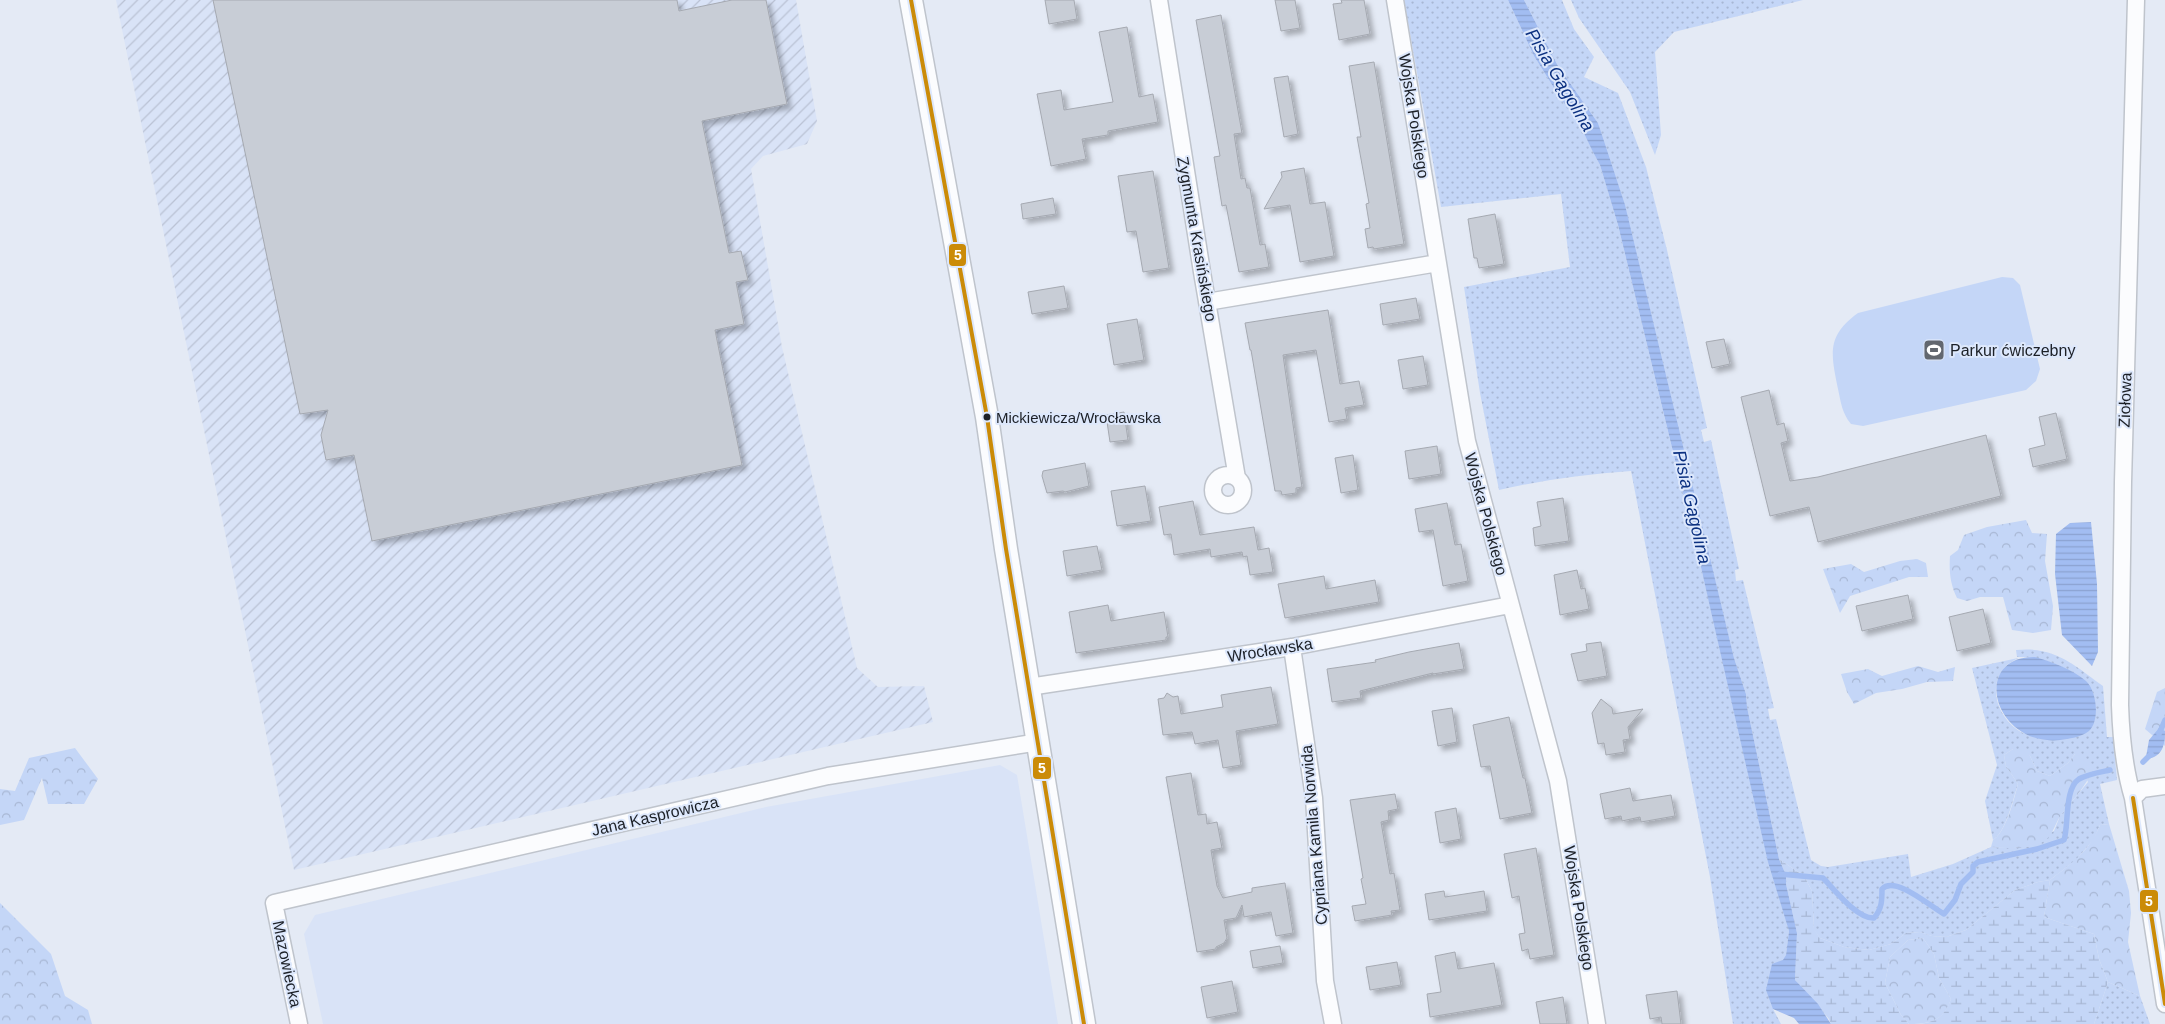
<svg xmlns="http://www.w3.org/2000/svg" width="2165" height="1024" viewBox="0 0 2165 1024" font-family="Helvetica,sans-serif">
  <style>
    .built { fill: #d9e3f7 }
    .industrial { fill: url(#industrial-furrows) }
    .grass { fill: url(#grass-dots) }
    .forest { fill: url(#forest-crowns) }
    .wetland { fill: url(#wetland-marsh) }
    .pitch { fill: #c4d6f7 }
    .water { fill: url(#water-rules) }
    .lines { fill: none; stroke-linecap: round; stroke-linejoin: round }
    .stream { stroke: #a2bdf2; stroke-width: 5.5 }
    .building { fill: #c8cdd6; stroke: #a5a9b1; filter: url(#shadow) }
    .street-casing { stroke: #bfc4cc; stroke-width: 19 }
    .secondary-casing { stroke: #bfc4cc; stroke-width: 25 }
    .street { stroke: #fbfcfe; stroke-width: 16 }
    .secondary { stroke: #fbfcfe; stroke-width: 22 }
    .bus-1-casing { stroke: #dde8fc; stroke-width: 8 }
    .bus-1 { stroke: #cb8b08; stroke-width: 4 }
    .bus-dot { fill: #1c2027; stroke: #dde8fc; stroke-width: 2 }
    .labels { text-anchor: middle; dominant-baseline: central; stroke-width: 4; stroke-linejoin: round; paint-order: stroke }
    .bus-label { font-size: 15px; fill: #1c2027; stroke: #dde8fc; text-anchor: start }
    .street-label { font-size: 16px; fill: #1c2027; stroke: #dde8fc }
    .poi-label { font-size: 16px; fill: #1c2027; stroke: #dde8fc; text-anchor: start }
    .water-label { font-size: 18px; font-style: italic; fill: #0b3080; stroke: #dde8fc }
    .line-badge { stroke: #dde8fc; stroke-width: 2 }
    .badge-label { font-size: 14px; text-anchor: middle; font-weight: bold; fill: #fff }
  </style>
  <defs>
    <pattern id="industrial-furrows" width="10" height="10" patternUnits="userSpaceOnUse" patternTransform="scale(1.25)"><rect width="10" height="10" fill="#d9e3f7"/><path d="M-1 1l2-2M0 10L10 0M9 11l2-2" fill="none" stroke="#bac2d4"/></pattern>
    <pattern id="grass-dots" width="8" height="8" patternUnits="userSpaceOnUse" patternTransform="scale(1.25)"><rect width="8" height="8" fill="#c4d6f7"/><path d="M2 2h.1M6 6h.1" fill="none" stroke="#a8b7d4" stroke-width="1.8" stroke-linecap="round"/></pattern>
    <pattern id="forest-crowns" width="20" height="18" patternUnits="userSpaceOnUse" patternTransform="scale(1.25)"><rect width="20" height="18" fill="#c4d6f7"/><path d="M2 6a3 3 0 1 1 6 0M12 15a3 3 0 1 1 6 0" fill="none" stroke="#a8b7d4"/></pattern>
    <pattern id="wetland-marsh" width="20" height="14" patternUnits="userSpaceOnUse" patternTransform="scale(1.25)"><rect width="20" height="14" fill="#c4d6f7"/><path d="M1 5h8M5 5V1M11 12h8M15 12V8" fill="none" stroke="#a8b7d4"/></pattern>
    <pattern id="water-rules" width="6" height="5" patternUnits="userSpaceOnUse" patternTransform="scale(1.25)"><rect width="6" height="5" fill="#a2bdf2"/><path d="M0 2.5h6" fill="none" stroke="#8ba2d0"/></pattern>
    <filter id="shadow"><feDropShadow dx="4.5" dy="4.5" stdDeviation="2.5" flood-color="#0004"/></filter>
  </defs>
  <rect width="100%" height="100%" fill="#e4eaf5"/>
  <!-- built -->
  <path class="built" d="M1000 765 1017 775 1058 1024H323L304 934 315 915 766 807Z"/>
  <!-- industrial -->
  <path class="industrial" d="M116 0H796L817 121 807 144 763 156 751 169 782 347 857 668 878 687 924 686 933 722 294 870Z"/>
  <!-- grass -->
  <path class="grass" d="M1404 0H1508L1534 56 1559 96 1580 125 1600 165 1618 225 1789 931 1786 955 1773 1009 1781 1024H1733L1710 877 1631 471C1586 474 1542 480 1499 490L1480 393 1464 287 1570 267 1561 194 1441 207Z
    M1524 0H1562L1574 29 1594 57 1584 77 1618 93 1646 167 1667 250 1707 428 1701 430 1704 442 1711 440 1739 569 1735 570 1736 581 1743 580 1774 708 1768 709 1770 720 1776 719 1811 860 1821 866 1828 867 1908 854 1911 877 1953 864 1991 847 2017 848 2054 831 2060 816 2088 782 2075 754 2068 763 2050 776 2037 771 2030 756 2013 749 2004 755 2006 766 2018 784C2013 799 2006 832 1993 840L1985 801 1997 765 1972 668 2018 658C2014 661 2008 663 2005 667 1985 689 2001 722 2023 733 2034 738 2046 739 2058 740L2073 672C2054 662 2038 657 2017 657L2016 650C2055 646 2074 665 2103 686L2107 737H2113L2117 780 2100 784 2109 824 2100 825 2094 839 2076 860 2050 880 2038 882 2015 890 1966 930 1946 937 1932 936 1920 932 1906 933 1891 944 1869 950 1844 947 1820 938 1814 930 1812 891 1804 876 1779 859 1747 707 1746 694 1734 658 1669 394 1598 123 1558 66Z
    M1571 0H1803L1674 32 1655 52 1661 135 1655 155 1630 92 1579 18Z
    M2108 982 2140 996 2150 1024H2094Z"/>
  <!-- forest -->
  <path class="forest" d="M2026 520 2032 533 2047 534 2045 561 2053 606 2051 630 2033 633 2012 630 2003 597H1980L1967 601 1957 598C1950 584 1949 571 1950 556L1958 550 1964 535 1987 527Z
    M1917 559 1926 563 1928 577H1909L1850 596 1840 613 1823 569 1851 564 1864 572 1900 561Z
    M1918 666 1938 672 1955 667 1953 681 1927 682 1902 689 1876 693 1854 704 1847 692 1841 674 1868 669 1882 676Z
    M2165 688V746L2145 729 2157 692Z
    M75 748 98 779 84 804H48L42 778 24 820 0 825V789L15 791 29 758Z
    M2013 749H2023L2030 756 2037 771 2050 776 2068 763 2075 754 2085 757 2094 768C2086 786 2073 800 2061 815 2054 825 2053 837 2041 843 2026 850 2007 848 1991 847L1993 840C2006 832 2014 799 2018 784L2006 766 2004 755Z
    M2109 824 2129 891 2131 913 2128 942 2140 996 2108 982 2099 959 2094 934 2044 917 2050 880C2072 863 2089 852 2100 825Z
    M0 903 51 954 65 996 88 1010 92 1024H0Z
    M1923 938 1934 954 1939 978 1951 999C1944 1021 1930 1024 1909 1024L1901 1015 1885 983 1890 957 1908 940Z"/>
  <!-- wetland -->
  <path class="wetland" d="M1779 859 1804 876 1812 891 1814 929 1820 938 1844 947 1869 950 1891 944 1906 933 1920 932 1932 936 1946 937 1966 930 2015 890 2038 882 2050 880 2044 917 2094 934 2099 959 2108 982 2094 1024H1919C1936 1022 1945 1016 1951 999L1939 978 1934 954 1923 938 1908 940 1890 957 1885 983 1901 1015 1909 1024H1831L1829 1019 1795 980 1797 933 1786 884V875Z"/>
  <!-- pitch -->
  <path class="pitch" d="M2002 277 2013 278 2020 285 2040 369 2036 381 2026 390 1863 426 1851 424C1842 413 1841 403 1838 389 1831 354 1826 336 1858 313Z"/>
  <!-- water -->
  <path class="water" d="M1508 0H1524L1558 66 1598 123 1625 205 1734 658 1746 694 1747 707 1779 859 1786 875V884L1797 933 1795 980 1818 1004 1831 1024H1799L1794 1018 1773 1009 1766 990 1772 964 1783 960 1786 955 1789 931 1768 862 1700 563 1618 225 1600 165 1592 150 1580 125 1559 96 1534 56Z
    M2091 522 2097 584 2098 652 2092 666 2062 635 2055 574 2056 534 2070 523Z
    M2035 657C2053 662 2072 669 2086 681 2097 691 2100 721 2089 731 2082 737 2068 739 2060 740 1993 747 1970 656 2035 657Z
    M2159 728 2165 731C2165 744 2163 757 2147 759L2146 757 2149 740Z"/>
  <g class="lines">
    <!-- stream -->
    <path class="stream" d="M2159 734 2165 720
      M2143 762 2151 754
      M1780 874 1823 878C1834 889 1857 919 1874 918 1882 909 1882 900 1882 889 1895 875 1931 907 1944 914L1955 900 1961 884 1973 872V866L1978 862 2037 849 2064 840C2069 825 2064 789 2079 779 2088 774 2101 772 2110 770"/>
  </g>
  <!-- building -->
  <path class="building" d="M213 0H677L679 11 732 0H766L787 104 702 121 729 253 741 251 748 280 736 282 744 324 715 330 742 465 372 541 354 455 326 460 321 435 328 410 300 414Z
    M1045 0H1074L1077 19 1049 24Z
    M1275 0H1295L1300 28 1281 31Z
    M1341 0H1364L1370 34 1339 40 1333 4 1342 3Z
    M1221 15 1242 133 1234 134 1241 179 1245 178 1247 188H1250L1260 245 1265 244 1269 267 1239 272 1226 205 1222 206 1214 157 1220 156 1196 20Z
    M1127 27 1139 97 1153 94 1158 122 1108 131V135L1082 139 1086 159 1051 166 1037 94 1061 90 1064 110 1113 102 1099 32Z
    M1374 62 1404 244 1374 249 1373 247 1368 248 1365 229 1370 228 1366 204 1369 203 1357 137H1361L1349 66Z
    M1288 76 1298 134 1284 137 1274 78Z
    M1304 168 1310 204 1325 202 1334 256 1300 262 1290 205 1264 209 1282 177 1281 172Z
    M1153 171 1169 268 1143 272 1136 231 1127 232 1118 176Z
    M1053 198 1056 214 1023 219 1021 204Z
    M1495 214 1504 264 1479 268 1477 258H1474L1468 219Z
    M1064 286 1068 308 1032 314 1028 292Z
    M1416 298 1420 319 1383 325 1380 304Z
    M1328 310 1340 384 1359 381 1364 405 1345 408 1347 419 1329 422 1316 350 1283 355 1302 487 1296 488V493L1282 495 1281 491H1275L1251 350H1250L1245 323Z
    M1137 319 1144 360 1114 365 1107 324Z
    M1724 339 1730 364 1712 368 1706 342Z
    M1423 356 1428 385 1403 389 1398 360Z
    M1769 390 1777 425 1784 423 1788 441 1781 443 1790 481 1818 477 1986 435 2001 496 1818 542 1809 507 1770 516 1741 397Z
    M1124 412 1128 440 1110 442 1106 415Z
    M2056 413 2067 459 2033 467 2029 449 2045 445 2039 417Z
    M1437 446 1441 474 1409 479 1405 451Z
    M1353 455 1358 490 1341 493 1335 458Z
    M1085 463 1089 486 1065 492 1063 491 1047 493 1042 476 1043 471Z
    M1145 486 1151 521 1117 526 1111 491Z
    M1563 498 1569 541 1535 546 1533 528 1541 526 1537 502Z
    M1193 501 1200 535 1254 527 1258 550 1269 548 1273 572 1250 575 1247 556 1243 557 1242 552 1211 557 1210 549 1174 555 1171 534 1164 535 1159 507Z
    M1447 503 1455 545 1461 544 1468 581 1443 586 1433 530 1419 532 1415 509Z
    M1097 546 1102 570 1067 576 1063 551Z
    M1577 570 1581 589 1585 588 1589 609 1560 615 1554 575Z
    M1324 576 1326 589 1375 580 1379 602 1285 618 1278 584Z
    M1908 595 1913 619 1862 631 1856 606Z
    M1108 605 1111 621 1164 612 1168 637H1166V640L1076 653 1069 612Z
    M1983 609 1991 643 1957 651 1949 617Z
    M1601 642 1607 676 1578 681 1571 654 1587 651 1586 644Z
    M1459 643 1464 669 1433 674V673L1360 691 1361 698 1332 702 1327 669 1376 662 1375 660 1409 652Z
    M1271 687 1278 724 1236 731 1241 765 1223 768 1218 740 1195 744 1192 732 1163 735 1158 699 1164 698 1167 693 1173 697 1178 696 1181 714 1223 707 1221 695Z
    M1601 699 1612 708 1613 714 1643 709 1628 727 1630 739 1623 740 1625 752 1606 755 1604 743 1598 744 1592 713Z
    M1452 708 1457 742 1438 746 1432 711Z
    M1509 717 1523 778H1525L1532 813 1500 819 1490 766 1481 767 1473 725Z
    M1191 773 1198 815 1206 814 1207 824 1217 822 1222 848 1211 850 1217 886 1223 898 1252 892V888L1285 883 1293 933 1276 936 1271 912 1244 917 1242 905 1236 918 1224 920 1227 938 1224 943 1216 947V949L1197 952 1166 777Z
    M1630 788 1633 801 1671 795 1675 816 1641 822 1640 817 1622 821 1621 816 1605 819 1600 794Z
    M1395 794 1398 809 1388 811 1389 820 1381 822 1390 874 1394 873 1400 910 1391 911 1392 915 1355 921 1352 906 1366 904 1361 879 1363 878 1350 800Z
    M1456 808 1461 839 1440 843 1435 812Z
    M1536 848 1554 955 1530 959 1528 949 1522 951 1519 934 1525 933 1519 896 1512 898 1504 854Z
    M1444 891 1445 897 1484 891 1487 911 1429 920 1425 894Z
    M1280 946 1283 963 1253 968 1250 951Z
    M1455 952 1458 969 1494 963 1502 1005 1430 1017 1427 994 1441 992 1435 956Z
    M1397 962 1401 985 1370 990 1366 967Z
    M1232 981 1238 1012 1207 1018 1201 987Z
    M1677 991 1681 1024H1662L1661 1017 1650 1019 1646 995Z
    M1563 997 1567 1024H1540L1536 1002Z"/>
  <g class="lines">
    <!-- street casing -->
    <g class="street-casing">
      <path id="street" d="M1159 0 1202 272 1237 478
        M1395 0 1467 441 1558 781 1597 1024
        M2136 0 2123 482 2120 705C2121 737 2124 768 2133 798L2165 1004
        M1207 302 1438 263
        M1213 490a15 15 0 1 1 30 0a15 15 0 1 1-30 0Z
        M1292 647 1314 798 1325 981 1333 1024
        M1029 687 1292 647 1510 605
        M2133 798 2142 789 2165 786
        M299 1024 274 903 828 776 1039 742"/>
    </g>
    <!-- secondary casing -->
    <g class="secondary-casing">
      <path id="secondary" d="M911 0 987 417 1006 549 1084 1024"/>
    </g>
    <!-- street -->
    <use href="#street" class="street"/>
    <!-- secondary -->
    <use href="#secondary" class="secondary"/>
    <!-- bus-1 casing -->
    <g class="bus-1-casing">
      <path id="bus-1" d="M911 0 987 417 1006 549 1084 1024
        M2133 798 2165 1004"/>
    </g>
    <!-- bus-1 -->
    <use href="#bus-1" class="bus-1"/>
  </g>
  <!-- icons -->
  <defs>
    <g id="stadium-square" transform="scale(1.125)"><rect x="-9" y="-9" width="18" height="18" rx="4" fill="#62676f" stroke="#dde8fc"/><path d="M0-5a6.5 5 0 1 0 0 10a6.5 5 0 1 0 0-10ZM-3.5-1.8h7v3.6h-7Z" fill="#fff"/></g>
  </defs>
  <g fill-rule="evenodd">
    <use href="#stadium-square" x="1934" y="350"/>
  </g>
  <!-- markers -->
  <circle class="bus-dot" cx="987" cy="417" r="4.5"/>
  <g class="labels">
    <!-- bus labels -->
    <g class="bus-label">
      <text x="996" y="417">Mickiewicza/Wrocławska</text>
    </g>
    <!-- street labels -->
    <g class="street-label">
      <text transform="translate(1414 116) rotate(81)">Wojska Polskiego</text>
      <text transform="translate(1197 239) rotate(80)">Zygmunta Krasińskiego</text>
      <text transform="translate(2125 400) rotate(-88)">Ziołowa</text>
      <text transform="translate(1486 514) rotate(75)">Wojska Polskiego</text>
      <text transform="translate(1270 650) rotate(-9)">Wrocławska</text>
      <text transform="translate(655 816) rotate(-13)">Jana Kasprowicza</text>
      <text transform="translate(1314 835) rotate(-95)">Cypriana Kamila Norwida</text>
      <text transform="translate(1579 908) rotate(81)">Wojska Polskiego</text>
      <text transform="translate(287 964) rotate(78)">Mazowiecka</text>
    </g>
    <!-- poi labels -->
    <g class="poi-label">
      <text x="1950" y="350">Parkur ćwiczebny</text>
    </g>
    <!-- water labels -->
    <g class="water-label">
      <text transform="translate(1560 80) rotate(59)">Pisia Gągolina</text>
      <text transform="translate(1692 507) rotate(77)">Pisia Gągolina</text>
    </g>
  </g>
  <g class="line-badge">
    <rect x="948" y="243" width="19" height="24" rx="5" fill="#cb8b08"/>
    <rect x="1032" y="756" width="20" height="24" rx="5" fill="#cb8b08"/>
    <rect x="2139" y="889" width="20" height="24" rx="5" fill="#cb8b08"/>
  </g>
  <g class="badge-label">
    <text x="958" y="260">5</text>
    <text x="1042" y="773">5</text>
    <text x="2149" y="906">5</text>
  </g>
</svg>
